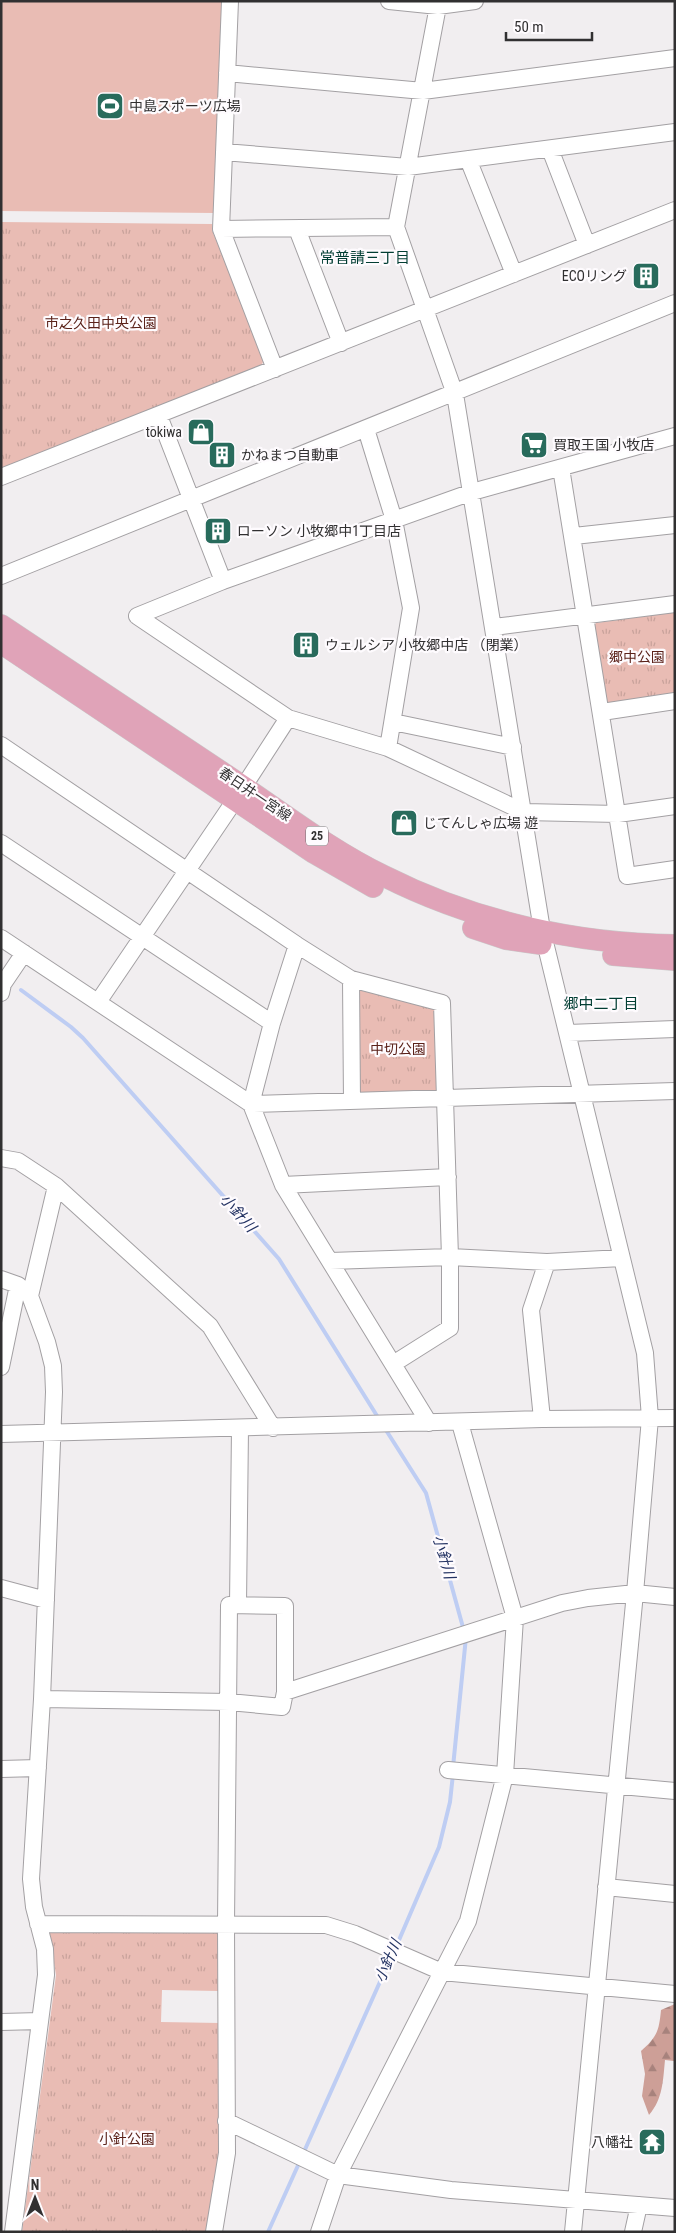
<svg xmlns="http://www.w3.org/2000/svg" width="676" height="2233" viewBox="0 0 676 2233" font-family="'Roboto Condensed','Noto Sans JP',sans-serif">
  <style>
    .grass { fill: url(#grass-tufts) }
    .forest { fill: url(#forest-firs) }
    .garden { fill: #e9bcb4 }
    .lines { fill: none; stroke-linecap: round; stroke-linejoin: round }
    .stream { stroke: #becdf3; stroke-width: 4 }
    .minor-casing { stroke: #a3a0a3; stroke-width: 18 }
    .major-casing { stroke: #c9c9c9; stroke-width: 22 }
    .minor { stroke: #fff; stroke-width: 16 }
    .major { stroke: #e0a3b8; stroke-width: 21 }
    .labels { text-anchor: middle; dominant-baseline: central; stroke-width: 4.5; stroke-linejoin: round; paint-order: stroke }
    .shield { fill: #fefbfe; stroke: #6e6d6e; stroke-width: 1 }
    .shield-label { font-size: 12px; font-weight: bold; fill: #313031 }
    .poi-label { font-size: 14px; fill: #313031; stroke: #fefbfe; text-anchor: start }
    .park-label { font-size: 14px; fill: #5b221a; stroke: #fefbfe }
    .street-label { font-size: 14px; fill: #313031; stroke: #fefbfe }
    .neighbourhood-label { font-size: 15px; fill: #023e33; stroke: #fefbfe }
    .water-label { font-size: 15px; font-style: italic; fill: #243363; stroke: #fefbfe }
  </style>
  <defs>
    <pattern id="grass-tufts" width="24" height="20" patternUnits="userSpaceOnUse" patternTransform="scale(1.25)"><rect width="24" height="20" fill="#e9bcb4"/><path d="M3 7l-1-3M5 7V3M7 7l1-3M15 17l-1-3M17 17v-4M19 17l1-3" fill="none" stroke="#c8a29b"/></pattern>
    <pattern id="forest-firs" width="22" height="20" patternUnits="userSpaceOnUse" patternTransform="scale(1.25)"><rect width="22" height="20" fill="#cd9f97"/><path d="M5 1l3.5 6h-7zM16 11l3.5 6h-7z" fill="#a7827c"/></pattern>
  </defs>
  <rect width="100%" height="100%" fill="#f1eef0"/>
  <!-- grass -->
  <path class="grass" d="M1 222 212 224V230L264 360 261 366 1 470Z
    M675 612V698L605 703 593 627 596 623Z
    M358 990 437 1008 438 1091 360 1094Z
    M56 1927 221 1932 219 1991 162 1990 161 2022 220 2023V2151L206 2232H22L56 1975 49 1933Z"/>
  <!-- forest -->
  <path class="forest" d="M675 2004V2067L674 2061 665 2060C663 2080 663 2099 649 2115L642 2096 645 2074 641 2051C657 2037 659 2031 661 2010Z"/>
  <!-- garden -->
  <path class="garden" d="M1 1H223L214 213 1 211Z"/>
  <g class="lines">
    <!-- stream -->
    <path class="stream" d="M21 990 71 1027 83 1038 279 1259 379 1419
      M384 1427 426 1493 464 1631
      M453 1767 466 1637
      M396 1947 439 1847 450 1802 453 1774
      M303 2154 392 1955
      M268 2232 300 2161"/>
    <!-- minor casing -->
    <g class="minor-casing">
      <path id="minor" d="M230 1 221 229 275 369
        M389 1 438 6 475 1
        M438 6 396 227 455 394 542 930 645 1353 650 1418 635 1593 573 2232
        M227 73 423 91 675 58
        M550 149 587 245
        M224 152 408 167 675 132
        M468 159 514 274
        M221 229 396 227
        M297 229 341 343
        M159 416 223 581
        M366 429 394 520 411 608 388 748
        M561 468 627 876 675 869
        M1 477 675 210
        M574 536 675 525
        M1 576C225 484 451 396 675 303
        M137 616 288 718 388 748 524 812 618 814 675 806
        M137 616 223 581 472 492 675 436
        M494 627 675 604
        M602 712 675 701
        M393 722 513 747
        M1 745 297 945 351 979 442 1003 450 1257V1328L393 1364
        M1 843 272 1023
        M1 938 251 1104 675 1091
        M297 945 272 1023 251 1104 283 1185 429 1423
        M351 979 352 1101
        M1 993 3 984 24 953
        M98 1002 235 800 288 718
        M568 1033 675 1029
        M1 1158 18 1161 56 1186 210 1326 273 1428
        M283 1185 448 1177
        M330 1261 450 1257 547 1262 622 1258
        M1 1279 18 1285 30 1296 47 1342 53 1366 54 1392 42 1699 31 1879 34 1907 45 1949 46 1975 13 2232
        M30 1296 56 1186
        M1 1367 18 1285
        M542 1419 531 1310 547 1262
        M1 1434 542 1419 675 1418
        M1 1588 46 1600
        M238 1605 240 1428
        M42 1699 229 1702 282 1707 285 1692 562 1603 588 1598 635 1593 675 1597
        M1 1769 38 1768
        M448 1770 675 1791
        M606 1887 675 1894
        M38 1924 326 1925 355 1934 442 1972 675 1994
        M1 2022 40 2021
        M226 2121 338 2175 451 2190 675 2208
        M214 2232 227 2153 226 1924 229 1605 285 1606V1692
        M319 2232 338 2175 468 1921 505 1775 515 1618 460 1423
        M633 2232 639 2205"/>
    </g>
    <!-- major casing -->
    <g class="major-casing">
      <path id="major" d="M1 625C74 674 147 722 220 771 274 806 326 848 384 876 473 921 575 944 675 945
        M1 643 314 853 373 887
        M473 928 506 939 541 944
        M613 955 675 960"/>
    </g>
    <!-- minor -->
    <use href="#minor" class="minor"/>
    <!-- major -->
    <use href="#major" class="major"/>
  </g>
  <!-- icons -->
  <defs>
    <g id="stadium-square" transform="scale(1.4375)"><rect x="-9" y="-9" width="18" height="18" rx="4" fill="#286b5c" stroke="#fefbfe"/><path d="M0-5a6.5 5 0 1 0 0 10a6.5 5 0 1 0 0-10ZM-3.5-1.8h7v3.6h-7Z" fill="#fff"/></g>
    <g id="building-square" transform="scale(1.4375)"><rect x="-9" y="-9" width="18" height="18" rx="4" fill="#286b5c" stroke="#fefbfe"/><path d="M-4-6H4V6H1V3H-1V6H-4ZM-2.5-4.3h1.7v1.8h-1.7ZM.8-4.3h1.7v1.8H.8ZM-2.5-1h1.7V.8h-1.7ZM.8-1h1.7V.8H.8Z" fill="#fff"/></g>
    <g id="shop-square" transform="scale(1.4375)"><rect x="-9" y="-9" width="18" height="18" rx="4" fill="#286b5c" stroke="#fefbfe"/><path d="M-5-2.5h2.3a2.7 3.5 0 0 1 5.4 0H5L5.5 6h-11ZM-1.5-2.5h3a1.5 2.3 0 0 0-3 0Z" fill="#fff"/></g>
    <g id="supermarket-square" transform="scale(1.4375)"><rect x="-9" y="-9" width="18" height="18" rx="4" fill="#286b5c" stroke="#fefbfe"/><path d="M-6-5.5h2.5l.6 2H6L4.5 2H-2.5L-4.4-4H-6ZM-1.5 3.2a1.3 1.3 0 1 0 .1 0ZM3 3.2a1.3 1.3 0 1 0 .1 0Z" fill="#fff"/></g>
    <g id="temple-square" transform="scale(1.4375)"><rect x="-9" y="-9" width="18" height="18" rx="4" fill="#286b5c" stroke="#fefbfe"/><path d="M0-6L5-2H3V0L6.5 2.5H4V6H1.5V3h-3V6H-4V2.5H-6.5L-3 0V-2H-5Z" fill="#fff"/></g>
  </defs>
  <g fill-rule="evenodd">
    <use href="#stadium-square" x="110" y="106"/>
    <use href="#building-square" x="646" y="276"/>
    <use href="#shop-square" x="201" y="432"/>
    <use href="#supermarket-square" x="534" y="445"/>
    <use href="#building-square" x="222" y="455"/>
    <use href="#building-square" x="218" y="531"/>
    <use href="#building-square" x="306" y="645"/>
    <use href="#shop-square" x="404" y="823"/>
    <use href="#temple-square" x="652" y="2142"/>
  </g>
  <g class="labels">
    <!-- shield labels -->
    <rect class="shield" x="306" y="826.5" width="22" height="19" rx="4"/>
    <g class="shield-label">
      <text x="317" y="836">25</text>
    </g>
    <!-- poi labels -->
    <g class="poi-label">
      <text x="129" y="106">中島スポーツ広場</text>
      <text x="627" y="276" text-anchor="end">ECOリング</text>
      <text x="182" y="432" text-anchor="end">tokiwa</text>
      <text x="553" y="445">買取王国 小牧店</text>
      <text x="241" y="455">かねまつ自動車</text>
      <text x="237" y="531">ローソン 小牧郷中1丁目店</text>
      <text x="325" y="645">ウェルシア 小牧郷中店 （閉業）</text>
      <text x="423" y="823">じてんしゃ広場 遊</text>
      <text x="633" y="2142" text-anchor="end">八幡社</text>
    </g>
    <!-- park labels -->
    <g class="park-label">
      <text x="101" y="323">市之久田中央公園</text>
      <text x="637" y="657">郷中公園</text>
      <text x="398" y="1049">中切公園</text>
      <text x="127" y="2139">小針公園</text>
    </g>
    <!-- street labels -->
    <g class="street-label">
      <text transform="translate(255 794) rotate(34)">春日井一宮線</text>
    </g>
    <!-- neighbourhood labels -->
    <g class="neighbourhood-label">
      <text x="365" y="258">常普請三丁目</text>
      <text x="601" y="1004">郷中二丁目</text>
    </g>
    <!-- water labels -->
    <g class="water-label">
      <text transform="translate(238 1213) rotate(48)">小針川</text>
      <text transform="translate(444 1557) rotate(74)">小針川</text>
      <text transform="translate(388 1961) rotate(-66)">小針川</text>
    </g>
  </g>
  <!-- border -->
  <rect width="676" height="2233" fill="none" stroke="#313031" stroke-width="5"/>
  <!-- north arrow -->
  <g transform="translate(35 2198)" stroke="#fefbfe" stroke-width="4" paint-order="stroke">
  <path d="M0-4L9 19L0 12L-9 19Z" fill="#313031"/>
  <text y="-8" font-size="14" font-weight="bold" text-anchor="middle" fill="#313031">N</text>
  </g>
  <!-- scale -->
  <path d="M506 32v8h86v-8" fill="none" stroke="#313031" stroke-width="2.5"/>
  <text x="514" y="32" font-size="15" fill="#313031" stroke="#fefbfe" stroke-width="4" paint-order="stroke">50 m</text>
</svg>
